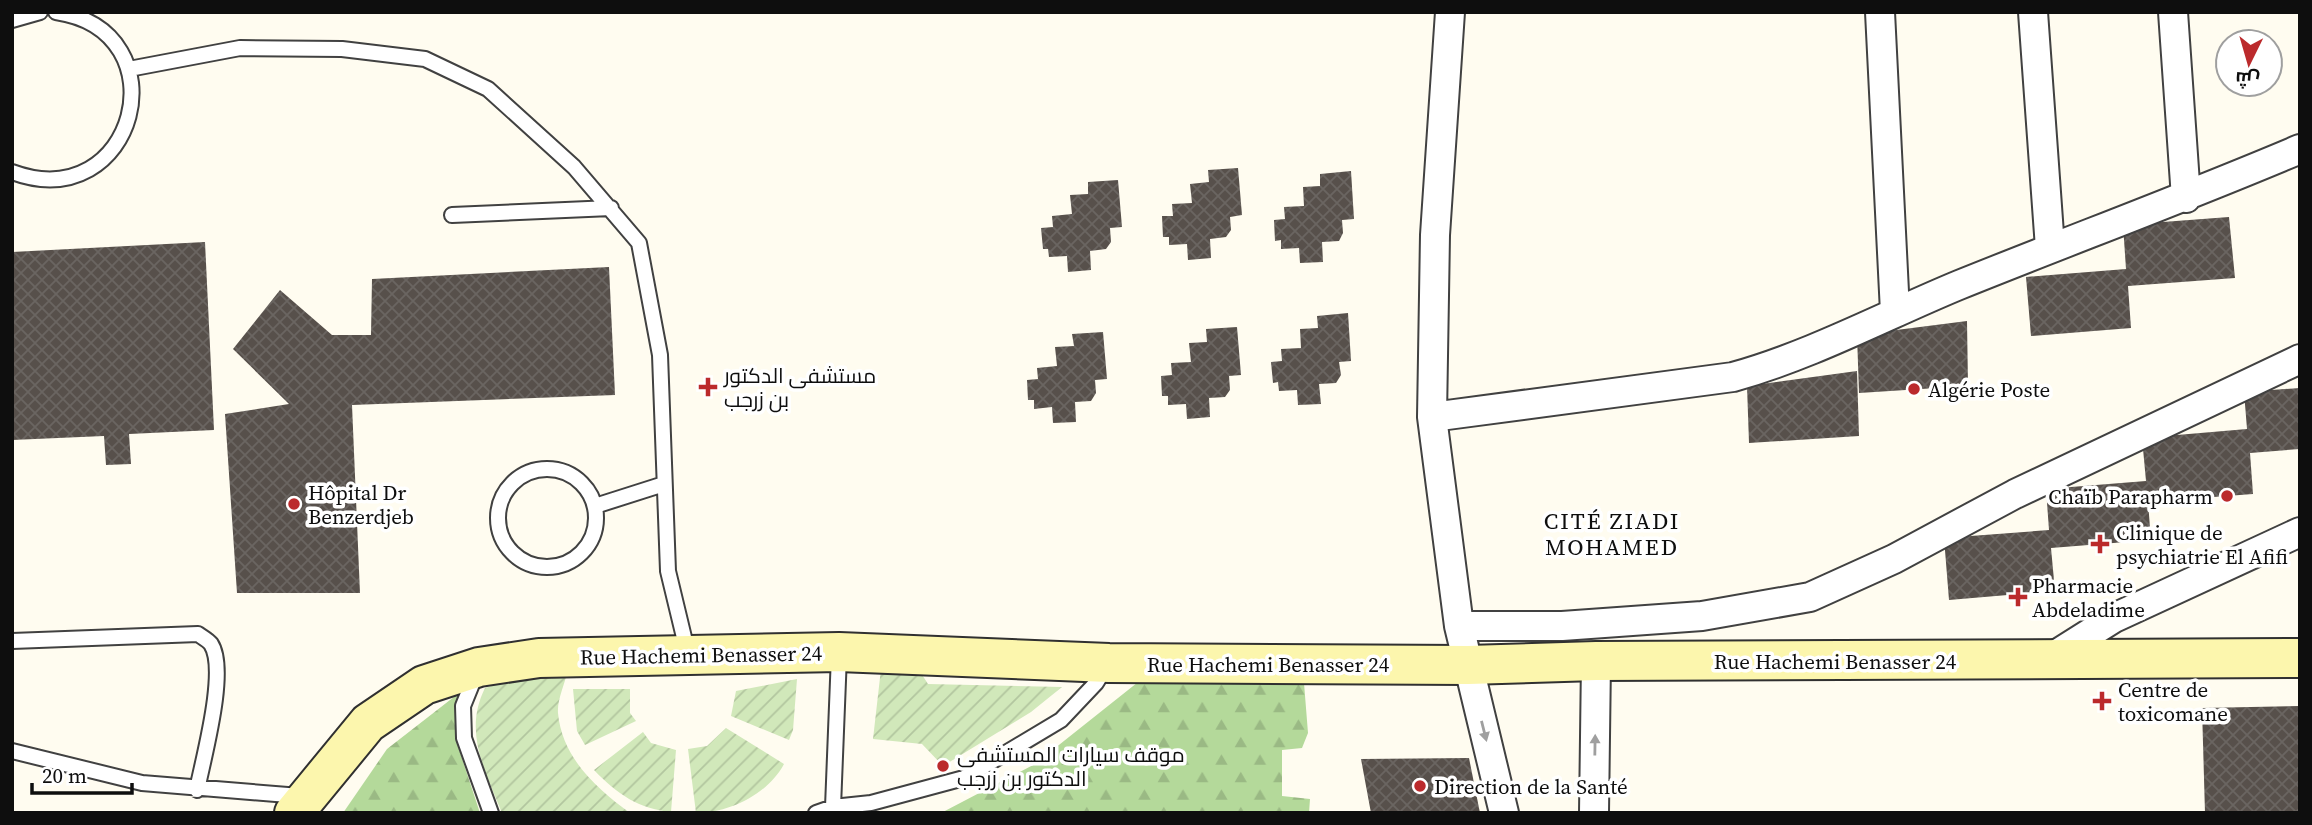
<svg xmlns="http://www.w3.org/2000/svg" width="2312" height="825" viewBox="0 0 2312 825" font-family="'Source Serif 4',Cairo,serif">
  <style>
    .forest { fill: url(#forest-firs) }
    .garden { fill: url(#garden-furrows) }
    .building { fill: url(#building-cross-hatch) }
    .lines { fill: none; stroke-linecap: round; stroke-linejoin: round }
    .lane-casing { stroke: #414141; stroke-width: 18 }
    .street-casing { stroke: #414141; stroke-width: 32 }
    .secondary-casing { stroke: #303030; stroke-width: 42 }
    .lane { stroke: #fff; stroke-width: 14 }
    .street { stroke: #fff; stroke-width: 28 }
    .secondary { stroke: #fcf6ad; stroke-width: 38 }
    .oneway { fill: #9f9f9f }
    .poi-dot { fill: #bb2a2c; stroke: #fff; stroke-width: 2.5 }
    .labels { text-anchor: middle; dominant-baseline: central; stroke-width: 7; stroke-linejoin: round; paint-order: stroke }
    .poi-label { font-size: 21px; fill: #0e0e0e; stroke: #fff; text-anchor: start }
    .street-label { font-size: 21px; fill: #0e0e0e; stroke: #fff }
    .neighbourhood-label { font-size: 23px; letter-spacing: 2px; fill: #0e0e0e; stroke: #fff }
  </style>
  <defs>
    <pattern id="forest-firs" width="22" height="20" patternUnits="userSpaceOnUse" patternTransform="scale(1.75)"><rect width="22" height="20" fill="#b4d99a"/><path d="M5 1l3.5 6h-7zM16 11l3.5 6h-7z" fill="#9ab984"/></pattern>
    <pattern id="garden-furrows" width="10" height="10" patternUnits="userSpaceOnUse" patternTransform="scale(1.75)"><rect width="10" height="10" fill="#d1e8ba"/><path d="M-1 1l2-2M0 10L10 0M9 11l2-2" fill="none" stroke="#b2c69f"/></pattern>
    <pattern id="building-cross-hatch" width="8" height="8" patternUnits="userSpaceOnUse" patternTransform="scale(1.75)"><rect width="8" height="8" fill="#57504b"/><path d="M0 0l8 8M0 8l8-8" fill="none" stroke="#6a6561"/></pattern>
  </defs>
  <rect width="100%" height="100%" fill="#fffcf0"/>
  <!-- forest -->
  <path class="forest" d="M1157 667 1304 683 1308 733 1302 748 1282 750V796L1310 799 1309 813H941L1035 764Z
    M459 693 455 737 480 813H343L387 749Z"/>
  <!-- garden -->
  <path class="garden" d="M881 669 919 670 928 684 1062 687 1031 712 943 766 922 744 873 739Z
    M568 670C565 683 557 700 558 713 562 758 597 789 630 813H502C485 771 463 732 485 688L517 678Z
    M797 679 793 730 789 740 731 716 736 691Z
    M573 689H630V713L636 721 585 745 577 731Z
    M726 728 784 764C768 794 730 813 696 813L688 749 707 746Z
    M643 732 651 743 676 750 671 812C639 809 617 794 594 770Z"/>
  <!-- building -->
  <path class="building" d="M1238 168 1242 215 1230 217 1231 230 1226 237 1210 239 1211 258 1188 260 1187 244 1169 245V237H1163L1162 216H1173L1172 204 1192 203 1190 184 1209 182 1208 170Z
    M1351 171 1354 219 1342 220 1343 233 1339 241 1322 242 1323 262 1300 263 1299 248 1281 249V240L1275 241 1274 220 1285 219 1284 207 1304 206 1303 187 1320 186V174Z
    M1118 180 1122 227 1110 228 1111 242 1106 249 1090 251 1091 270 1068 272 1067 256 1049 257 1048 249H1043L1041 228 1053 227 1052 216 1072 214 1070 195 1088 194V182Z
    M2229 217 2235 278 2128 286 2131 328 2031 336 2026 277 2126 269 2123 225Z
    M205 242 214 430 129 434 131 464 106 465 104 436 12 440V252Z
    M609 267 615 395 352 405 360 593H237L225 414 289 404 233 349 280 290 332 335H371L372 279Z
    M1348 313 1351 361 1339 362 1341 375 1336 383 1319 384 1321 404 1298 405 1297 390 1279 391 1278 382 1273 383 1271 362 1282 361 1281 349 1301 348 1300 329 1318 328 1317 316Z
    M1967 321 1968 386 1859 393 1857 335Z
    M1237 327 1241 375 1229 376 1230 390 1225 397 1209 398 1210 417 1187 419 1186 404 1168 405V396H1162L1161 376 1172 375 1171 363 1191 362 1189 343 1207 342 1206 329Z
    M1103 332 1107 379 1095 380 1096 393 1091 401 1075 402 1076 422 1053 423 1052 407 1034 409V400H1028L1027 380 1038 379 1037 368 1057 366 1055 347 1074 346 1072 334Z
    M1857 371 1859 436 1749 443 1747 386Z
    M2300 388V449L2250 453 2253 494 2148 502 2151 540 2051 548 2055 591 1949 600 1944 538 2049 530 2046 489 2146 481 2142 438 2247 429 2244 392Z
    M2300 706V813H2205L2202 708Z
    M1469 758 1480 813H1371L1361 759Z"/>
  <g class="lines">
    <!-- lane casing -->
    <g class="lane-casing">
      <path id="lane" d="M12 20 40 12
        M129 69 240 48 342 49 425 59 488 89 574 167 639 243 660 355 668 571 688 654
        M12 172C136 218 184 31 56 12
        M452 215 611 208
        M498 518a49 49 0 1 1 98 0a49 49 0 1 1-98 0Z
        M595 506 664 484
        M12 641 198 634C202 637 208 640 211 644 228 670 203 759 197 790
        M476 674 463 706 464 738 491 813
        M12 751 142 783 300 796
        M833 807 839 655
        M816 813 833 807 871 803 964 778 1061 720 1096 683 1106 667"/>
    </g>
    <!-- street casing -->
    <g class="street-casing">
      <path id="street" d="M1450 12 1435 235 1432 417 1459 626 1504 813
        M1880 12 1895 312
        M2033 12 2050 248
        M2173 12 2186 198
        M1432 417 1733 377C1812 355 1884 316 1959 285 2073 239 2187 197 2300 149
        M1459 626H1562L1702 616 1810 597 1894 559 2015 494 2300 359
        M2049 659 2114 618 2300 532
        M1594 813 1596 661"/>
    </g>
    <!-- secondary casing -->
    <g class="secondary-casing">
      <path id="secondary" d="M294 813 368 723 424 685 479 667 539 658 839 652 1109 663 1468 665 1596 661 2300 658"/>
    </g>
    <!-- lane -->
    <use href="#lane" class="lane"/>
    <!-- street -->
    <use href="#street" class="street"/>
    <!-- secondary -->
    <use href="#secondary" class="secondary"/>
  </g>
  <!-- one-way arrows -->
  <defs><path id="oneway-solid" d="M-6-.8H1V-3.2L6.5 0L1 3.2V.8H-6Z" transform="scale(1.75)"/></defs>
  <g class="oneway">
    <use href="#oneway-solid" transform="translate(1484 731) rotate(76)"/>
    <use href="#oneway-solid" transform="translate(1595 745) rotate(-89)"/>
  </g>
  <!-- markers -->
  <g class="poi-dot">
    <path d="M704.5 376.5h7v7h7v7h-7v7h-7v-7h-7v-7h7z"/>
    <circle cx="1914" cy="389" r="7"/>
    <circle cx="2227" cy="496" r="7"/>
    <circle cx="294" cy="504" r="7"/>
    <path d="M2096.5 533.5h7v7h7v7h-7v7h-7v-7h-7v-7h7z"/>
    <path d="M2014.5 586.5h7v7h7v7h-7v7h-7v-7h-7v-7h7z"/>
    <path d="M2098.5 690.5h7v7h7v7h-7v7h-7v-7h-7v-7h7z"/>
    <circle cx="943" cy="766" r="7"/>
    <circle cx="1420" cy="786" r="7"/>
  </g>
  <g class="labels">
    <!-- poi labels -->
    <g class="poi-label">
      <text x="724" y="375">مستشفى الدكتور<tspan x="724" dy="24">بن زرجب</tspan></text>
      <text x="1928" y="389">Algérie Poste</text>
      <text x="308" y="492">Hôpital Dr<tspan x="308" dy="24">Benzerdjeb</tspan></text>
      <text x="2213" y="496" text-anchor="end">Chaïb Parapharm</text>
      <text x="2116" y="532">Clinique de<tspan x="2116" dy="24">psychiatrie El Afifi</tspan></text>
      <text x="2032" y="585">Pharmacie<tspan x="2032" dy="24">Abdeladime</tspan></text>
      <text x="2118" y="689">Centre de<tspan x="2118" dy="24">toxicomane</tspan></text>
      <text x="957" y="754">موقف سيارات المستشفى<tspan x="957" dy="24">الدكتور بن زرجب</tspan></text>
      <text x="1434" y="786">Direction de la Santé</text>
    </g>
    <!-- street labels -->
    <g class="street-label">
      <text transform="translate(701 655) rotate(-1)">Rue Hachemi Benasser 24</text>
      <text x="1835" y="661">Rue Hachemi Benasser 24</text>
      <text x="1268" y="664">Rue Hachemi Benasser 24</text>
    </g>
    <!-- neighbourhood labels -->
    <g class="neighbourhood-label">
      <text x="1612" y="521">CITÉ ZIADI<tspan x="1612" dy="26">MOHAMED</tspan></text>
    </g>
  </g>
  <!-- border -->
  <rect width="2312" height="825" fill="none" stroke="#0e0e0e" stroke-width="28"/>
  <!-- north arrow -->
  <g transform="translate(2249 63) rotate(185)"><circle r="33" fill="#ffffff" stroke="#9f9f9f" stroke-width="2"/>
  <path d="M0-5L12 26L0 18L-12 26Z" fill="#bb2a2c"/>
  <text y="-10" font-size="19" font-weight="bold" text-anchor="middle" fill="#0e0e0e">ش</text>
  </g>
  <!-- scale -->
  <path d="M32 783v10h100v-10" fill="none" stroke="#0e0e0e" stroke-width="3.5"/>
  <text x="42" y="783" font-size="21" fill="#0e0e0e" stroke="#ffffff" stroke-width="5" paint-order="stroke">20 m</text>
</svg>
